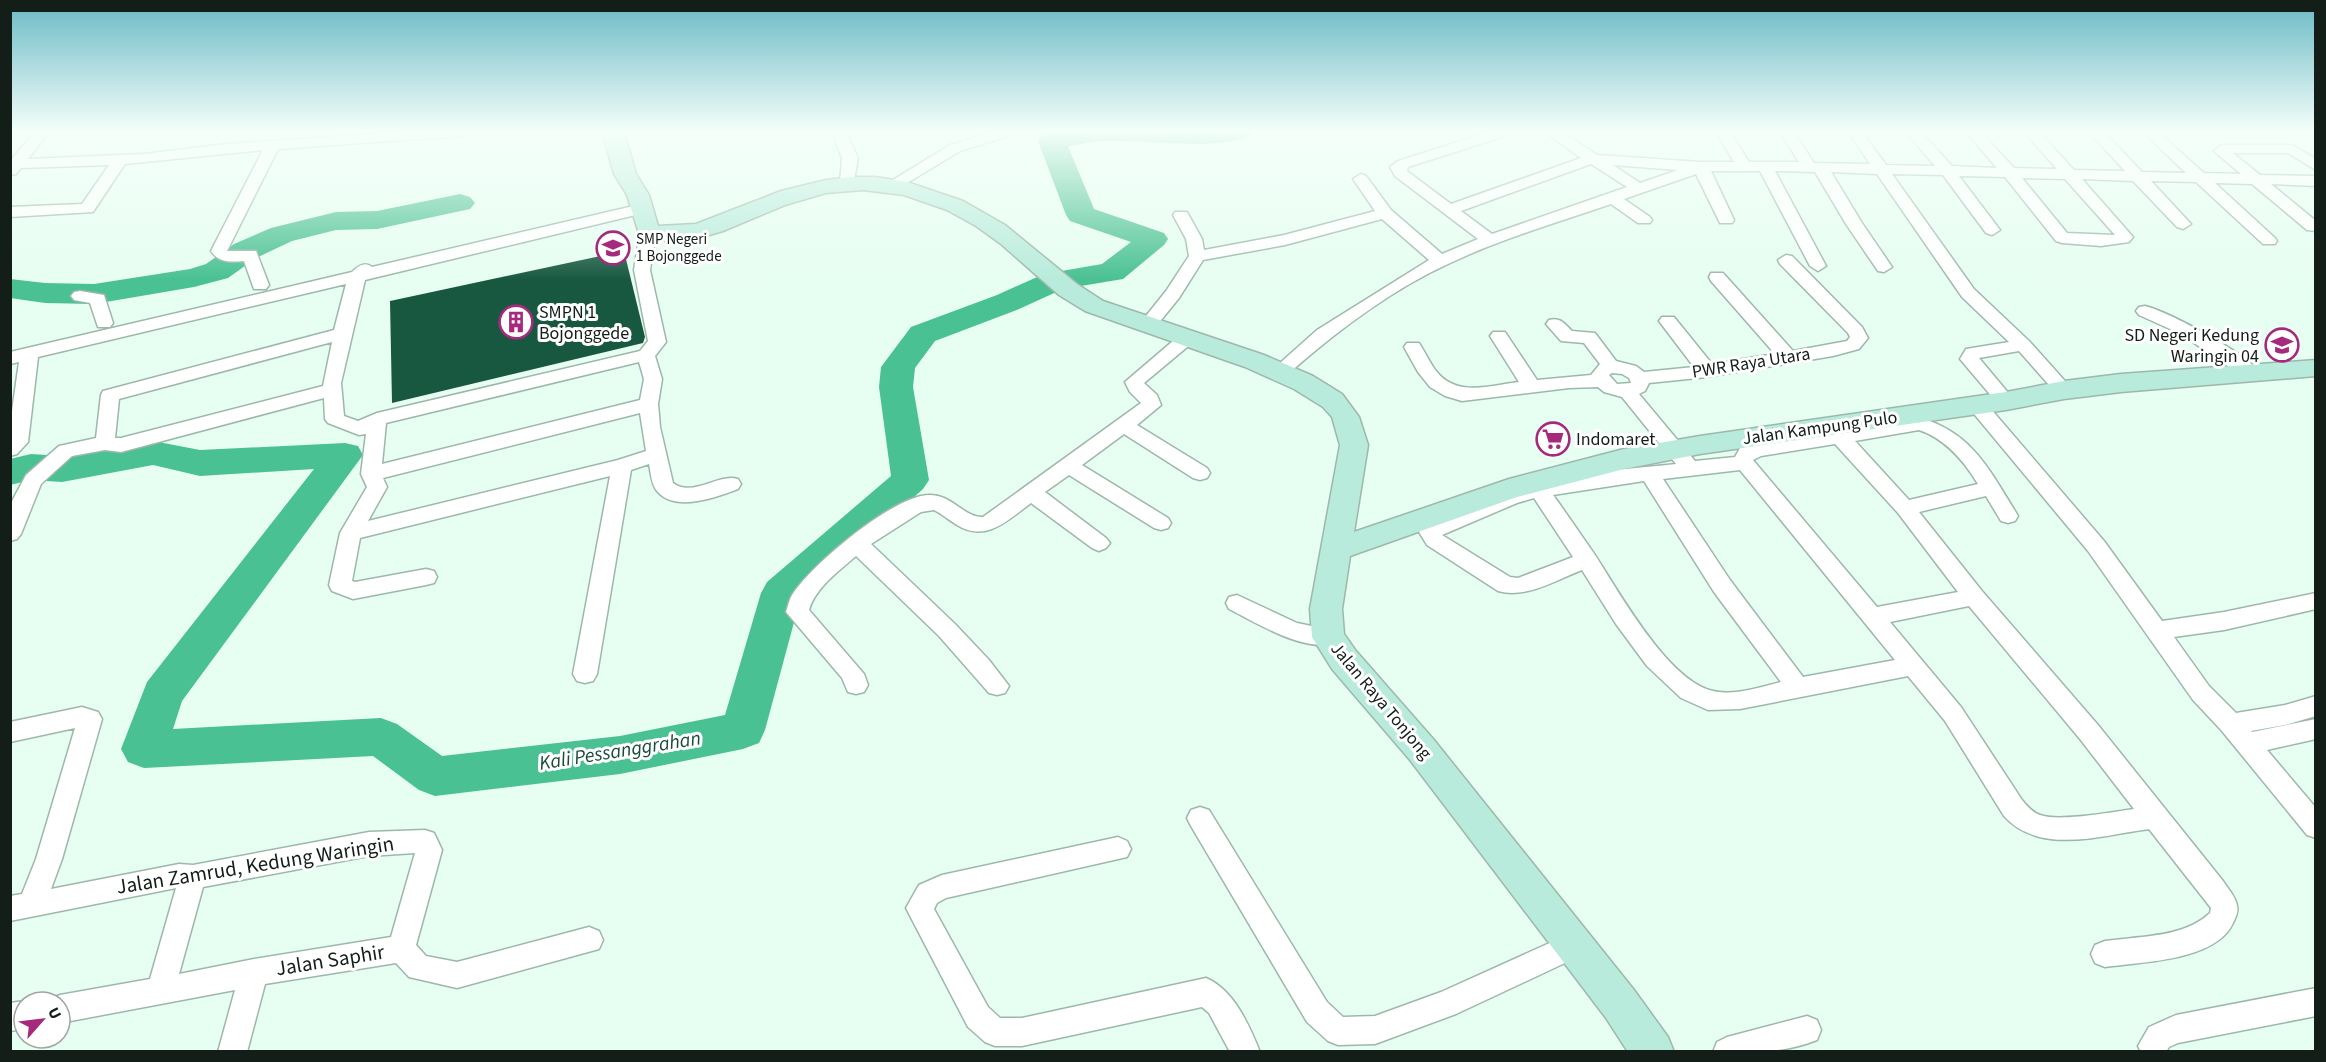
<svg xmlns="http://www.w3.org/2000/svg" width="2326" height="1062" viewBox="0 0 2326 1062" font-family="'Source Sans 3',sans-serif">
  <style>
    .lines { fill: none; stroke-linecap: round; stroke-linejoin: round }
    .river { fill: #4ac192; fill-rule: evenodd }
    .building { fill: #185840 }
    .street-casing { stroke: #9db8aa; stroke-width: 3 }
    .secondary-casing { stroke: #9db8aa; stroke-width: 3 }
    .street { fill: #fff; fill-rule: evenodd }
    .secondary { fill: #b8ebdb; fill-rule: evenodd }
    .labels { text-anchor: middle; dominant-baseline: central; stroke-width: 6; stroke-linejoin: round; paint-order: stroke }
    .far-poi-label { font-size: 15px; fill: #141e19; stroke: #fff; text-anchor: start }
    .poi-label { font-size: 18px; fill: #141e19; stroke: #fff; text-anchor: start }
    .street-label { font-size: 18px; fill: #141e19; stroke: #fff }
    .water-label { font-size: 20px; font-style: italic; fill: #194a37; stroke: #fff }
    .near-street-label { font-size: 21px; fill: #141e19; stroke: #fff }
  </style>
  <rect width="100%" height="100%" fill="#e7fef2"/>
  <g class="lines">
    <!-- river -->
    <path class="river" d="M1058 132H1252L1248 138C1200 150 1149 139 1100 141 1089 142 1078 145 1068 146L1094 209 1164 233 1168 239 1164 245 1123 279 1063 289 1019 309 935 341 915 368 913 387 929 480 923 489 800 600 765 730 759 743 743 749 620 774 435 796 419 790 373 756 144 768 128 762 121 749 147 682 314 469 200 476 153 465 62 482 31 480 10 485V459L31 454 62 456 153 441 200 450 345 443 358 446 363 455 182 701 173 729 381 718 397 724 442 756 620 736 725 715 761 593 767 582 891 476 879 387 881 367 911 327 997 295 1044 274 1102 264 1131 242 1070 221 1066 215 1038 141 1042 135Z
      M460 194 470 197 475 203 470 209 377 229 336 230 292 241 256 258 228 278 194 287 94 304 45 303 10 298V279L45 283 94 284 190 269 206 264 234 244 271 228 336 212 377 211Z"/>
  </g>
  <!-- building -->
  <path class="building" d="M624 251 645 337 643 343 392 403 390 301Z"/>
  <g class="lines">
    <!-- street casing -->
    <g class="street-casing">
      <path id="street" d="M35 132H49L28 159 144 154 227 144 402 132H470L463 136 278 149 227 251H256L269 285 266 289H254L244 261C230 262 219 263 211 251L263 150 125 164 93 212 10 217V207L82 204 109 165 21 168 16 174 10 175V161Z
        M832 132H846L858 158 853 186 848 188 840 183 842 158Z
        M993 132H1014L1012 135 960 151 897 189H885L883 186 950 145Z
        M1489 132H1510L1508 135 1408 167 1407 171 1451 204 1581 158 1545 132H1562L1597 155 1701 162H1734L1716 132H1730L1749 162H1799L1780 132H1794L1814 163 1870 164 1849 133 1862 132 1886 165 1935 166 1906 132H1921L1952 166 1997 168 1966 132H1981L2014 168 2057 169 2024 132H2039L2074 170 2125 171 2089 132H2104L2142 172 2186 173 2143 132H2158L2204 173 2241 174 2214 151 2221 145H2292L2316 159V170L2288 153H2233L2260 175 2316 176V186L2271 184 2316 221V231L2307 230 2252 184 2215 183 2275 238 2277 241 2275 244H2263L2196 182 2151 181 2191 224 2183 229 2177 227 2133 181 2082 179 2133 237 2129 242 2101 246 2062 243 2056 241 2005 177 1959 176 2000 230 1992 235 1986 233 1943 175 1892 174 1974 289 2029 341 2073 390 2071 394H2057L2019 351 1979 358 2015 401 2013 405 2006 407 1999 405 1960 359 1966 349 2009 342 1962 297 1877 174 1831 172 1862 223 1892 267 1884 272 1878 271 1846 224 1815 172 1775 171 1826 266 1818 271 1810 266 1760 171H1711L1734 220 1732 223H1720L1696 174 1624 199 1650 217 1652 220 1650 223H1638L1611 204C1556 223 1500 239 1448 264 1391 290 1333 334 1287 375H1273L1271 371 1317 330 1429 260 1382 219 1285 245 1203 260 1179 298 1153 330H1141L1138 326 1166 291 1189 256 1186 239 1173 215 1175 212H1187L1202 239 1204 250 1284 235 1375 211 1353 179 1361 174 1366 176 1391 210 1442 254 1478 239 1395 176 1390 167 1398 161ZM1591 164 1627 187 1492 234 1461 211ZM1613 165 1678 170 1640 183ZM2022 178 2065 179 2115 235 2067 233Z
        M642 204 650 209 648 212 365 280 341 383 344 416 358 421 377 413 640 351 648 341 634 270 640 232 648 227 654 229 656 232 650 270 666 342 655 356 662 379 658 404 660 427 673 483C692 498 719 473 738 479L741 484 738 489C717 497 675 513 657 491 651 484 651 473 649 464L631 470 597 674 593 681 585 683 577 681 573 674 610 476 360 538 352 581 355 582 426 569 434 571 437 577 434 583 426 585 353 599 332 591 329 585 340 533 367 487 361 474 366 434 359 435 328 423 325 419 324 398 121 452 105 450 72 456 41 484 21 534 17 539 10 541V505L26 475 59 446 96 438 101 395 103 391 334 330 346 284 38 357 28 442 17 454 10 456V425L19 362 10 364V352L352 272C358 266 365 261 372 267ZM332 342 323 386 121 438H115L119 399ZM639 362 644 379 640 400 382 464 386 423ZM640 413 646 451 618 460 368 521 387 487 383 478Z
        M1786 255 1792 256 1862 327 1868 338 1859 349 1833 356 1707 377 1649 383 1645 391 1639 394 1695 461 1735 457 1740 448 1761 442 1920 418C1971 432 1989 469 2015 511L2018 516 2015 521 2008 523 2001 521 1986 496 1919 512 1982 591 2098 725 2223 881C2228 889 2236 897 2237 906 2239 912 2235 918 2233 923 2216 961 2141 962 2105 967L2095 963 2091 954 2095 945 2105 941C2141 936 2183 938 2210 913L2211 908 2149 829C2103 835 2040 856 2004 816L1945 721 1908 676 1740 709 1708 710 1681 698 1647 666 1616 624 1582 570C1556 580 1526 599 1498 591L1427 545 1419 532 1423 527C1449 515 1476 502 1503 493 1558 474 1618 470 1676 464L1622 397 1604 392 1598 387 1569 388 1462 401 1445 396 1430 387 1418 372 1404 347 1407 343H1419C1425 352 1430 363 1436 371 1457 398 1491 385 1519 382L1490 336 1493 332H1505L1537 380 1591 375 1600 364 1584 343 1561 341 1546 324 1549 320C1560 317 1564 323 1572 331L1595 333 1616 361 1636 366 1644 372 1694 367 1659 321 1662 317H1674L1712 364 1775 354 1711 281 1709 277 1711 273H1723L1793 351 1847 341 1850 337 1848 333 1780 264 1778 260ZM1612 373 1622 374 1629 378 1631 383 1617 384 1609 375ZM1919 430C1946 439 1964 461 1978 484L1909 500 1855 441ZM1835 444 1898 513 1958 592 1877 607 1753 460 1761 456ZM1740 470 1895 660 1803 677 1730 580 1663 479ZM1644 481 1714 592 1781 682C1761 687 1734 696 1713 691 1668 681 1619 592 1595 555 1581 535 1567 514 1553 495ZM1534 498 1573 557 1518 578 1510 577 1442 535 1517 503ZM1969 606 2080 739 2134 809C2112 812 2059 822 2040 815 2033 813 2027 806 2022 800L1961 707 1890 622Z
        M80 291 104 295 113 323 110 327H98L90 303 74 300 71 296 74 292Z
        M2145 306C2169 312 2248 354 2261 374L2259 378H2245L2181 334 2139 315 2136 311 2139 307Z
        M1186 333 1192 335 1195 339 1192 343 1144 383 1157 395 1161 405 1137 425 1207 468 1210 473 1207 478 1200 480 1193 478 1124 434 1082 465 1168 518 1171 523 1168 528 1161 530 1154 528 1069 475 1045 492 1106 538 1110 543 1106 548 1099 551 1092 548 1031 503C1008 520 986 543 957 525 949 520 942 514 934 510L921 512 871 544 955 624 989 660 1009 686 1005 693 997 695 989 693 939 636 856 556C839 571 815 588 809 610L864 674 868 685 864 692 856 694 848 692 842 678 786 612C788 606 789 600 792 595 812 564 892 497 928 495 951 493 964 518 983 517L1141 403 1130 392 1125 382 1180 335Z
        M1977 399 1984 401 2104 541 2162 621 2224 612 2316 593V609L2224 630 2174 637 2209 686 2236 713 2285 705 2316 696V716L2285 725 2251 731 2252 732 2316 719V739L2267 750 2316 808V838L2307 835 2222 731 2193 700 2088 551 1970 409 1967 405 1970 401Z
        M1237 595 1297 623 1336 631 1339 637 1336 643C1304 653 1257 623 1229 609L1226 603 1229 597Z
        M82 707 98 712 102 719 62 859 51 889 179 864 193 865 369 832 425 830 434 833 442 850 416 945 426 956 457 962 589 927 599 931 603 940 599 949 457 988 409 977 396 963 265 984 247 1052H218L235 990 60 1023V1002H49L50 999 60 995 150 979 176 888 10 921V896L22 894 36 859 75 728 10 742V722ZM415 853 391 937 254 959 179 974 203 887 369 856Z
        M1200 807 1209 810 1327 1002 1343 1017 1375 1016 1441 992 1574 932 1584 936 1588 945 1584 954 1456 1014 1375 1044 1338 1045 1328 1041 1307 1022 1191 826 1187 818 1191 810Z
        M1118 837 1127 841 1131 849 1127 857 946 898 937 903 934 909 988 1007 1000 1018H1022L1206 978C1234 990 1249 1025 1260 1052H1230L1209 1013 1202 1007 1022 1046H995L985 1042 968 1027 906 908 919 885 942 875Z
        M2316 988V1016L2178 1043 2169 1047 2166 1052H2141L2138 1046 2149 1027 2176 1015Z
        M24 1001 27 1002H24V1029L10 1031V1003Z
        M1807 1016 1817 1020 1821 1030 1817 1040C1782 1054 1750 1052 1713 1052L1717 1042 1727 1037Z"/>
    </g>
    <!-- secondary casing -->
    <g class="secondary-casing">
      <path id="secondary" d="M602 132H624L636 174 649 195 658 226 696 224 781 191 826 180 851 177H875L907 182 963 201 1005 225 1077 284 1103 301 1264 355 1313 376 1342 394 1359 417 1368 445 1354 532 1509 479 1624 449 1700 436 2006 392 2064 381 2121 374 2316 360V376L2121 392 2064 399 2006 410 1700 454 1624 469 1517 497 1350 556 1342 609 1344 634 1356 651 1434 740 1634 990 1668 1037 1674 1052H1628L1606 1018 1410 760 1332 669 1312 637 1310 609 1340 445 1332 417 1323 407 1294 389 1245 367 1085 311 1059 295 1001 244 976 226 947 210 904 195 863 190 826 193 785 205 723 231 699 238 666 241 640 237 627 195 614 174Z"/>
    </g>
    <!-- street -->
    <use href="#street" class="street"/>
    <!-- secondary -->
    <use href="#secondary" class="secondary"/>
  </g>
  <!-- sky -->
  <linearGradient id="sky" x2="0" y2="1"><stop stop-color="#69b9c6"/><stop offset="0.47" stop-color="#f4fff9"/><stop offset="1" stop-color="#f4fff9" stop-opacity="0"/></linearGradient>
  <rect width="2326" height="280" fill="url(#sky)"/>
  <!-- icons -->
  <defs>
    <g id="school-ring" transform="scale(1.725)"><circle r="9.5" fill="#fff" stroke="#a5297d" stroke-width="1.5"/><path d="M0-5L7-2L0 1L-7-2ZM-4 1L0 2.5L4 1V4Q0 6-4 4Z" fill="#a5297d"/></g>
    <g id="building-ring" transform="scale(1.725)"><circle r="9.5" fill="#fff" stroke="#a5297d" stroke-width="1.5"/><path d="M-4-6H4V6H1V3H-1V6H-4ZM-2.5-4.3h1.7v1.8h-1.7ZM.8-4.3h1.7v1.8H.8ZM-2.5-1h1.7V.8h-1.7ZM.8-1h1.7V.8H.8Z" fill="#a5297d"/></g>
    <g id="supermarket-ring" transform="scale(1.725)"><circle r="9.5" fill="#fff" stroke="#a5297d" stroke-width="1.5"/><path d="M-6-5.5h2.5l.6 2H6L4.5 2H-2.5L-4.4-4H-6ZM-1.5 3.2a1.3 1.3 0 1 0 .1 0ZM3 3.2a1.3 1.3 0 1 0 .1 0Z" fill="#a5297d"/></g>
  </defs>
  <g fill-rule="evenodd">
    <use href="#school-ring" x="613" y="248"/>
    <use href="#building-ring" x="516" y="322"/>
    <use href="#school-ring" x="2282" y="345"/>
    <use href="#supermarket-ring" x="1553" y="439"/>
  </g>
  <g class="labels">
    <!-- far-poi labels -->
    <g class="far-poi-label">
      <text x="636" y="239">SMP Negeri<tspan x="636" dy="17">1 Bojonggede</tspan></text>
    </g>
    <!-- poi labels -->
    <g class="poi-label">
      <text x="539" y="312">SMPN 1<tspan x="539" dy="21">Bojonggede</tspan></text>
      <text x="2259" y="335" text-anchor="end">SD Negeri Kedung<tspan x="2259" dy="21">Waringin 04</tspan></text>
      <text x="1576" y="439">Indomaret</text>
    </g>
    <!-- street labels -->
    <g class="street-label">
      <text transform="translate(1751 363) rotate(-9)">PWR Raya Utara</text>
      <text transform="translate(1820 428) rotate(-8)">Jalan Kampung Pulo</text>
      <text transform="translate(1381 701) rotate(50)">Jalan Raya Tonjong</text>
    </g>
    <!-- water labels -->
    <g class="water-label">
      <text transform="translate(620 751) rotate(-9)">Kali Pessanggrahan</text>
    </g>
    <!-- near-street labels -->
    <g class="near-street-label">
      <text transform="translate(255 865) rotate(-9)">Jalan Zamrud, Kedung Waringin</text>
      <text transform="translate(330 960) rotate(-9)">Jalan Saphir</text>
    </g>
  </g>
  <!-- border -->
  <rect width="2326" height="1062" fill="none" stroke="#141e19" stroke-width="24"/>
  <!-- north arrow -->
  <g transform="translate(42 1020) rotate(62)"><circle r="28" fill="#ffffff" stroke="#a1a5a3" stroke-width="1.5"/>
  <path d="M0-4.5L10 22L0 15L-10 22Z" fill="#a5297d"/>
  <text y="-9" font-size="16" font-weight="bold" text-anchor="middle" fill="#141e19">U</text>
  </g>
</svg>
